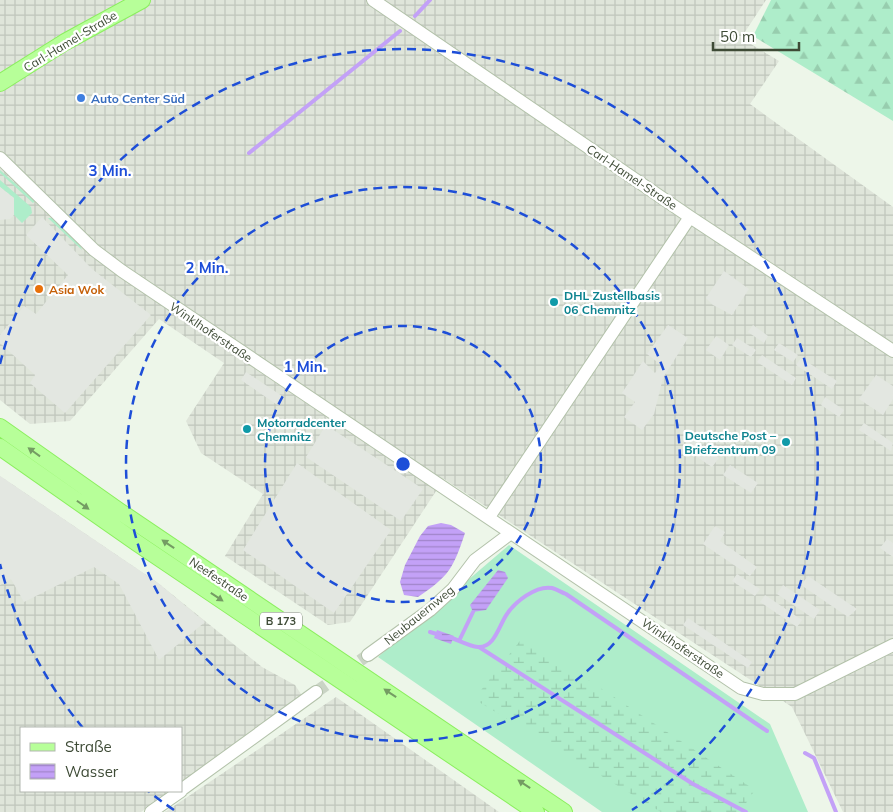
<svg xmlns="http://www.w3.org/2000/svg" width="893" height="812" viewBox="0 0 893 812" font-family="Mulish,sans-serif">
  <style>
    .industrial { fill: url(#industrial-grid) }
    .grass { fill: #aeedca }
    .forest { fill: url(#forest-firs) }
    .wetland { fill: url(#wetland-marsh) }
    .parking { fill: #e3e7e1 }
    .water { fill: url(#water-rules) }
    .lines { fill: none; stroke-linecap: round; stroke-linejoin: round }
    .stream { stroke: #c3a1f7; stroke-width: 4 }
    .minor-tunnel { stroke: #cad4c5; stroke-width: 12; stroke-dasharray: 12 6; stroke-linecap: butt }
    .minor-casing { stroke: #b3c2aa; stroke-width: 14 }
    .major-casing { stroke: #8bef5e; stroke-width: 18 }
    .minor { stroke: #fff; stroke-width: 12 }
    .major { stroke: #b7ff99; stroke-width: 16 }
    .oneway { fill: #749c63 }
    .ring { fill: none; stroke: #1d4ed8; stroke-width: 2.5; stroke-dasharray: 9 6 }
    .shop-dot { fill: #3f7fe0; stroke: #fff; stroke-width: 2 }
    .food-dot { fill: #e8710a; stroke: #fff; stroke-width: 2 }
    .culture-dot { fill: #0f9aa8; stroke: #fff; stroke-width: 2 }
    .labels { text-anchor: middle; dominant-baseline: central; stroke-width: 4.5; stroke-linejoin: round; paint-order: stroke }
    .shield { fill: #fff; stroke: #788172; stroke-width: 1 }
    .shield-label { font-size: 11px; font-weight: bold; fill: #3e4b36 }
    .street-label { font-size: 12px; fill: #3e4b36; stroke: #fff }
    .shop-label { font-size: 12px; font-weight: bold; fill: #366cbe; stroke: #fff; text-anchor: start }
    .food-label { font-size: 12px; font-weight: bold; fill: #c56008; stroke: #fff; text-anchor: start }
    .culture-label { font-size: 12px; font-weight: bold; fill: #0d838f; stroke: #fff; text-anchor: start }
    .centre { fill: #1d4ed8; stroke: #fff; stroke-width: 2.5 }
    .ring-label { font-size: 15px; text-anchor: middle; font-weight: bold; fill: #1d4ed8; stroke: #fff; stroke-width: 4.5; stroke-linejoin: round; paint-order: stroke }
  </style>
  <defs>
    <pattern id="industrial-grid" width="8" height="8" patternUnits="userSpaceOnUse" patternTransform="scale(1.25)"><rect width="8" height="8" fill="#dfe5da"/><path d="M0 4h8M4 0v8" fill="none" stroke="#c0c6bc"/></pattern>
    <pattern id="forest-firs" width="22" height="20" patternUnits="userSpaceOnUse" patternTransform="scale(1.25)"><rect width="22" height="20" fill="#aeedca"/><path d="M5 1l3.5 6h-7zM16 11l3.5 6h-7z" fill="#97cdae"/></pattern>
    <pattern id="wetland-marsh" width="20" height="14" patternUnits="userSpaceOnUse" patternTransform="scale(1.25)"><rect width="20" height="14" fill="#aeedca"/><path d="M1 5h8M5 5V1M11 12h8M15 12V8" fill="none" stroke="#97cdae"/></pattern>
    <pattern id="water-rules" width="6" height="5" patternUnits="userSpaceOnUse" patternTransform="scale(1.25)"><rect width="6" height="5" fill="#c3a1f7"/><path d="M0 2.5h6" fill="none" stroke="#a085c9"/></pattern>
  </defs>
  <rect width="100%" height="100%" fill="#edf6e9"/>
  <!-- industrial -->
  <path class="industrial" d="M0 0H766L741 38 779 61 750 104 893 207V812H843L792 707 444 479 350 622 328 625 225 556 263 494 201 453 186 421 224 363 159 319 70 421 30 424 0 400Z
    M0 476 158 583 262 667 295 685 303 697 181 784V728H21V791H171L141 812H0Z
    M336 697 499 812H165Z"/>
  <!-- grass -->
  <path class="grass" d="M0 170 35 201 33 203 0 173Z
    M0 180 31 207 32 213 22 223 14 215V198L0 187Z
    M48 218H52L80 245 82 250Z
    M509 545 770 724 808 812H602L378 657Z"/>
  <!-- forest -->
  <path class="forest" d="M771 0H893V121L753 36Z"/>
  <!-- wetland -->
  <path class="wetland" d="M523 637 755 790 740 812H661L474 699Z"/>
  <!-- parking -->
  <path class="parking" d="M0 187 14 198V215L10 219 0 220Z
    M42 217 92 269 151 315 65 413 30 383 35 375 0 343V335L24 306 36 314 68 275 26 235Z
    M724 271 749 289 732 315 713 305 706 298Z
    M668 325 688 338 663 378 654 414 642 430 624 417 635 402 622 393 643 361 655 373 661 365 647 354Z
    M753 325 768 336 764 343 748 332Z
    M716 336 729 345 720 360 706 350Z
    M737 338 756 350 751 357 732 345Z
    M779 343 798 355 793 362 774 350Z
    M762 355 796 378 792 385 757 362Z
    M801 358 837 381 832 389 796 365Z
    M246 372 282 396 276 404 241 380Z
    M876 375 893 386V399L883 415 859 399Z
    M825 397 844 410 839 417 821 405Z
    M864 423 893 443 891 451 859 430Z
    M326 425 423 489 401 521 306 457Z
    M692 439 719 458 712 467 685 449Z
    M297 463 391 530 334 613 243 550Z
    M730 465 758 483 751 493 723 475Z
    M0 476 158 583 205 622 159 660 119 584 94 567 24 602 11 579 0 585Z
    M715 526 725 532 720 541 757 567 750 576 703 544Z
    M887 539 893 543V557L880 548Z
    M737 574 760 589 755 596 732 581Z
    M808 576 857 609 848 617 801 585Z
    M783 585 820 610 814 619 777 594Z
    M765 595 802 620 797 627 760 602Z
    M688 618 752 662 748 668 683 625Z"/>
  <!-- water -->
  <path class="water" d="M441 523 451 525 465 533C453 569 449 576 418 597L404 595 400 582 405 565 420 536 428 526Z
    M498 570 505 572 508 578 486 610 473 612 470 605Z
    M437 630 454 636 451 644 434 638Z"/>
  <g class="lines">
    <!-- stream -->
    <path class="stream" d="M415 16 430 0
      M249 153 400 31
      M430 632 440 635
      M449 637C458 640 469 646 478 647 495 648 499 625 507 614 515 602 536 585 552 588 556 589 561 592 566 594L767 731
      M459 641 473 612
      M479 647 693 784 746 812
      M805 753 814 758 836 812"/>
    <!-- minor-tunnel -->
    <path class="minor-tunnel" d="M316 692 368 655"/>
    <!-- minor casing -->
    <g class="minor-casing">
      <path id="minor" d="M373 0 690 217 893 351
        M0 158 94 250 122 271 741 688 763 694H795L893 645
        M489 517 690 217
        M368 655 430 610 453 589 475 560 511 533
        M181 790 316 692
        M151 812 181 791"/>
    </g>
    <!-- major casing -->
    <g class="major-casing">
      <path id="major" d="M0 83 65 42 142 0
        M0 427 119 511 564 812
        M0 447 137 543 536 812"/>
    </g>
    <!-- minor -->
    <use href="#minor" class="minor"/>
    <!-- major -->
    <use href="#major" class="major"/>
  </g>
  <!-- one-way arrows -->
  <defs><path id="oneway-solid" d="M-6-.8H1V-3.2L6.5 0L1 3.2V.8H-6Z" transform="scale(1.25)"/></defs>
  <g class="oneway">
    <use href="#oneway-solid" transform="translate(34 452) rotate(-144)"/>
    <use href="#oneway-solid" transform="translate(83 505) rotate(35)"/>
    <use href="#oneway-solid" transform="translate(168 544) rotate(-146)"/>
    <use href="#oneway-solid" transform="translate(217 597) rotate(34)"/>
    <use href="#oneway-solid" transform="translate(390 693) rotate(-146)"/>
    <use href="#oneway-solid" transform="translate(524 784) rotate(-146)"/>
  </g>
  <!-- distance rings -->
  <g class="ring">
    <circle cx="403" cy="464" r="138"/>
    <circle cx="403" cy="464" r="277"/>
    <path d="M174 810A415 415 0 0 1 148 791M83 728A415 415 0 0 1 0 564M0 364A415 415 0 1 1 632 810"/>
  </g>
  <!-- markers -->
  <circle class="shop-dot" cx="81" cy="98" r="5"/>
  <circle class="food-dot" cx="39" cy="289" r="5"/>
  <g class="culture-dot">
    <circle cx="554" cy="302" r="5"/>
    <circle cx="247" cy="429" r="5"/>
    <circle cx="786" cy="442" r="5"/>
  </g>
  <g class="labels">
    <!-- shield labels -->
    <rect class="shield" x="260" y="612.5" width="42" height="17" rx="4"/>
    <g class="shield-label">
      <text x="281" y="621">B 173</text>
    </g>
    <!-- street labels -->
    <g class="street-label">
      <text transform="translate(70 41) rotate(-31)">Carl-Hamel-Straße</text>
      <text transform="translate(632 177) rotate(34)">Carl-Hamel-Straße</text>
      <text transform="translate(211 332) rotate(34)">Winklhoferstraße</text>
      <text transform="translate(219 579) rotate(34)">Neefestraße</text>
      <text transform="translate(419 615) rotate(-39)">Neubauernweg</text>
      <text transform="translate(683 648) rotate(34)">Winklhoferstraße</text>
    </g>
    <!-- shop labels -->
    <g class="shop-label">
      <text x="91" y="98">Auto Center Süd</text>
    </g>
    <!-- food labels -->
    <g class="food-label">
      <text x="49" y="289">Asia Wok</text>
    </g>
    <!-- culture labels -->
    <g class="culture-label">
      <text x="564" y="295">DHL Zustellbasis<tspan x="564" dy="14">06 Chemnitz</tspan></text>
      <text x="257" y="422">Motorradcenter<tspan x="257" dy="14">Chemnitz</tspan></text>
      <text x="776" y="435" text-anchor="end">Deutsche Post –<tspan x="776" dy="14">Briefzentrum 09</tspan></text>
    </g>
  </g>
  <circle cx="403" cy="464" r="8" class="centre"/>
  <g class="ring-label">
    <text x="110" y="176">3 Min.</text>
    <text x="207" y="273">2 Min.</text>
    <text x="305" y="372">1 Min.</text>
  </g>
  <!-- legend -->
  <rect x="20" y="727" width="162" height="65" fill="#ffffff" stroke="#b2b7af"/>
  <rect x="30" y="743" width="25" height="8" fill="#b7ff99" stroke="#b2b7af"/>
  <text x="65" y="752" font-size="15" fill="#3e4b36">Straße</text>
  <rect x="30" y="764" width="25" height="15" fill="url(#water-rules)" stroke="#b2b7af"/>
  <text x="65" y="777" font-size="15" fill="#3e4b36">Wasser</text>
  <!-- scale -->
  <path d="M713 42v8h86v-8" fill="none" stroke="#3e4b36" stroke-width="2.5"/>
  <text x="720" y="42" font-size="15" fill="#3e4b36" stroke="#ffffff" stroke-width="4" paint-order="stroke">50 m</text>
</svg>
